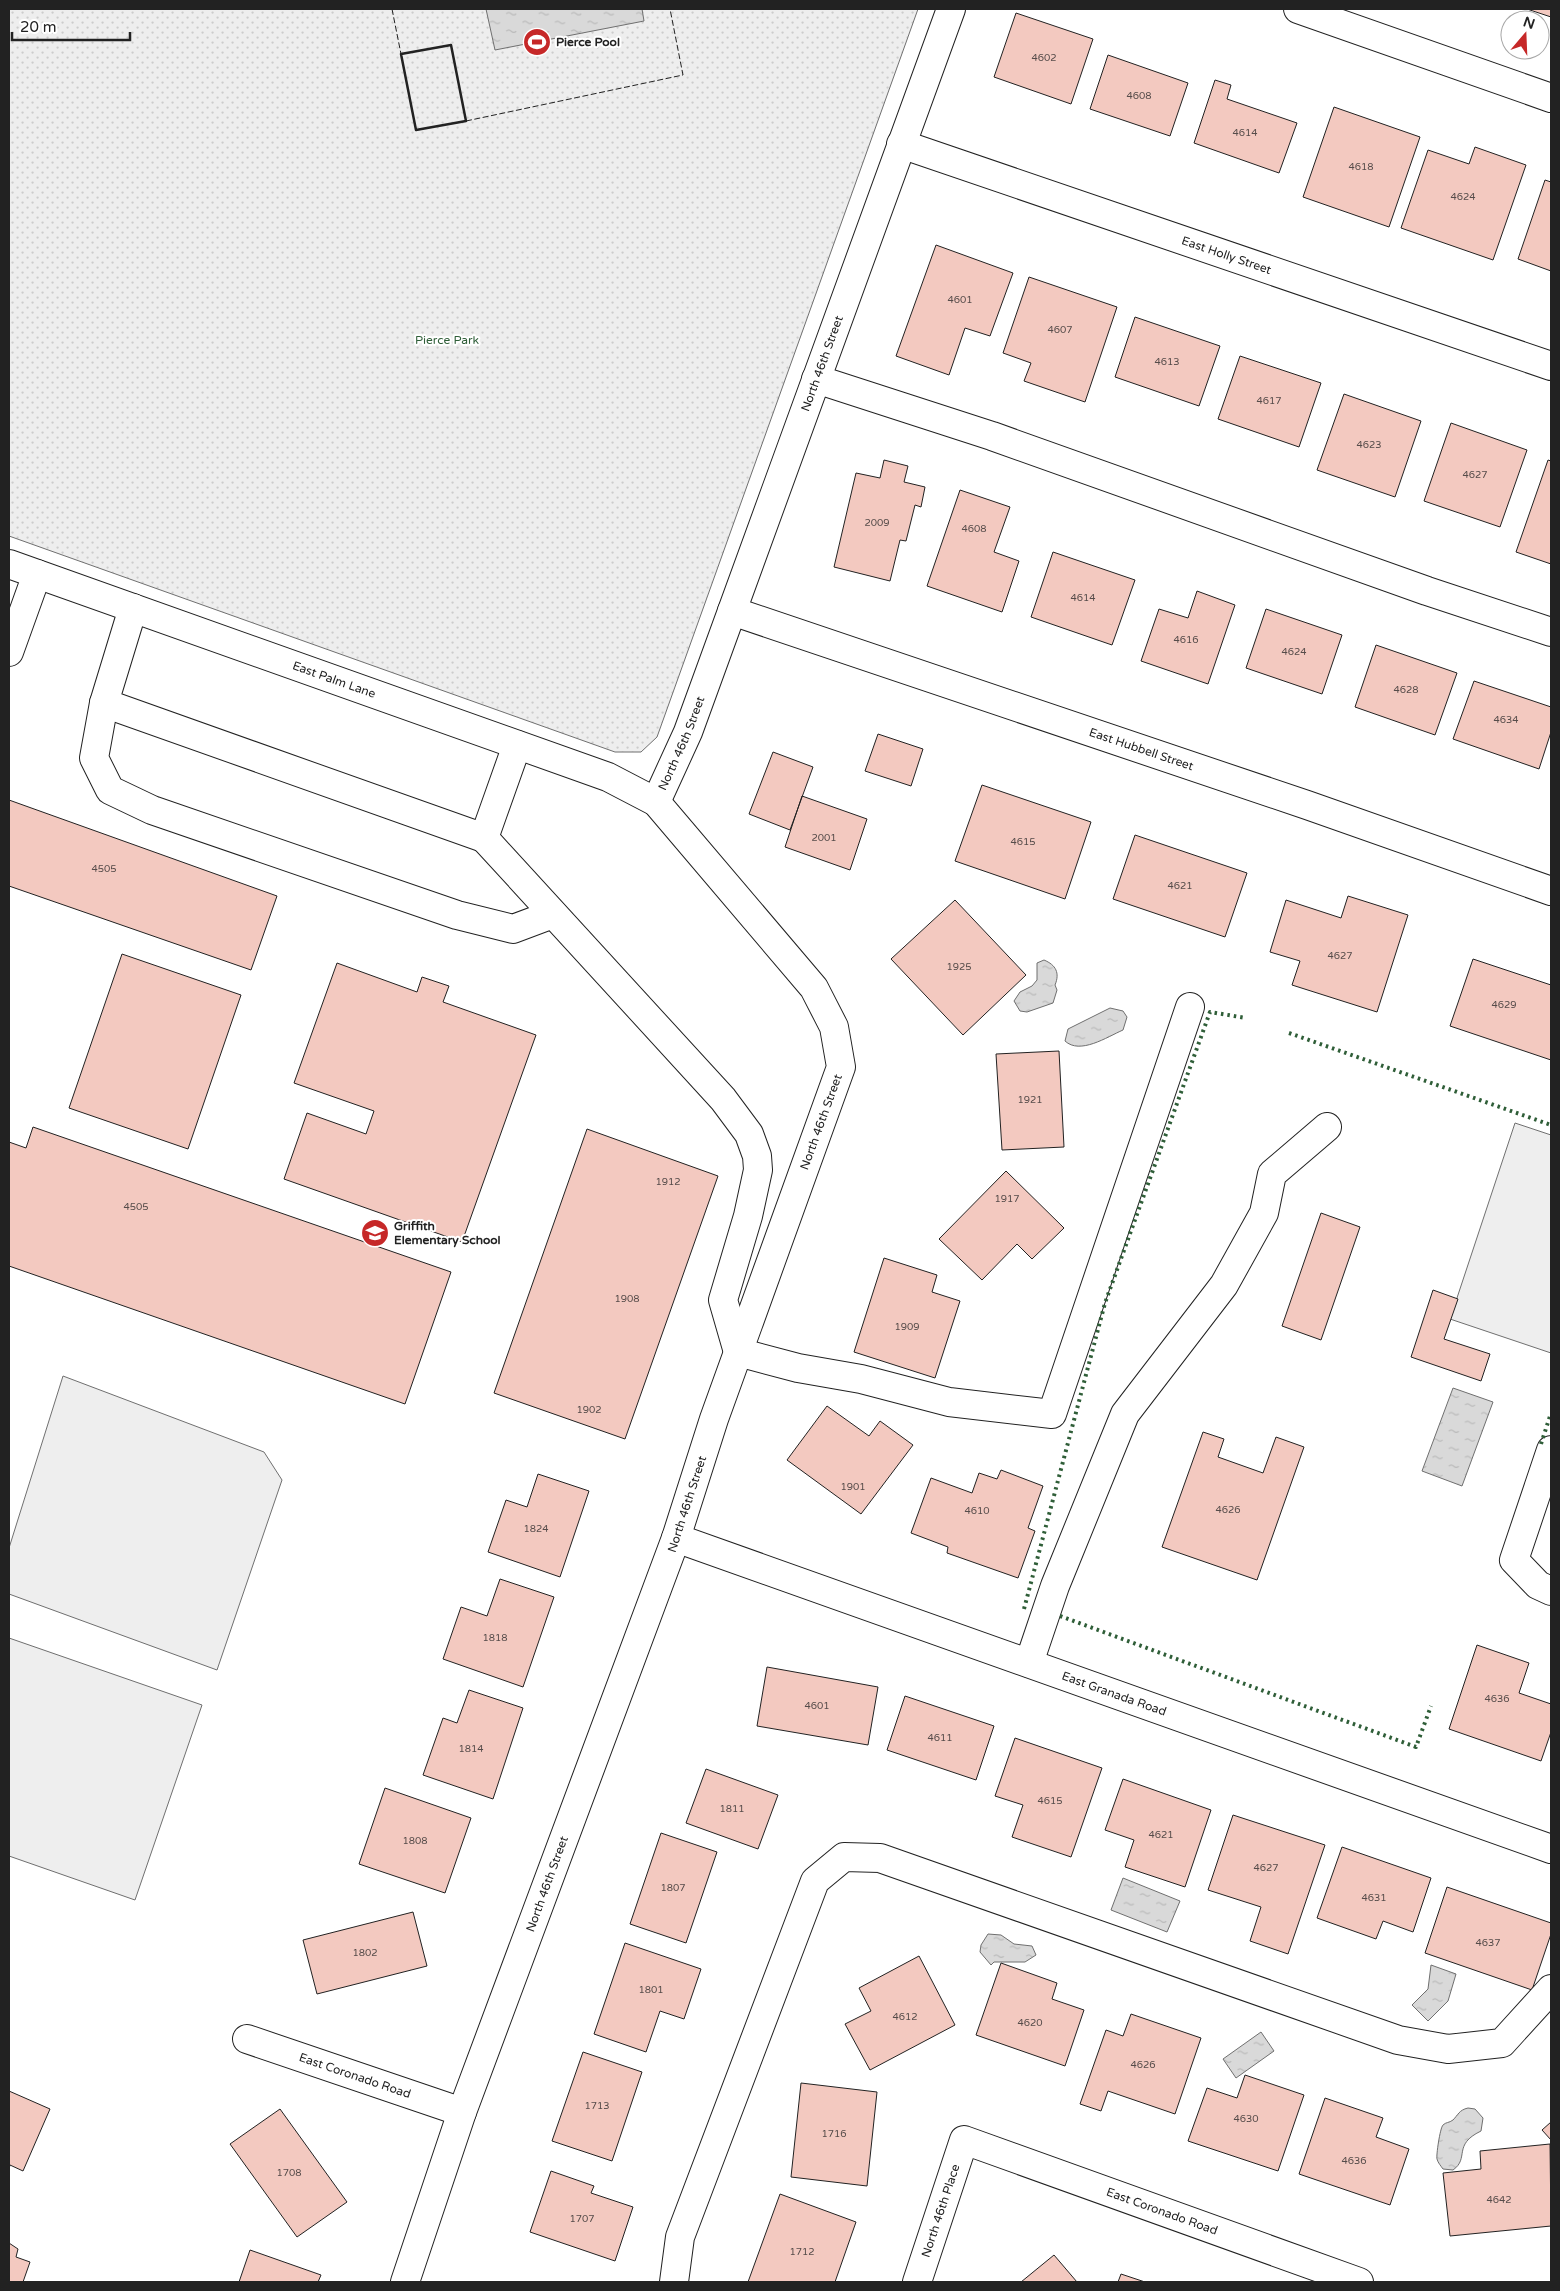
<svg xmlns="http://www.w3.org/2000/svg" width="1560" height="2291" viewBox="0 0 1560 2291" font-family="'Varela Round',sans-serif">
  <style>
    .green { fill: #eee; stroke: #6f6f6f }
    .park { fill: url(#park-dots); stroke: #6f6f6f }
    .water { fill: url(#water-ripples); stroke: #6f6f6f }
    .building { fill: #f3c9c0; stroke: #222 }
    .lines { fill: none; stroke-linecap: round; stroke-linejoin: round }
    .minor-casing { stroke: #222; stroke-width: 30 }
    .minor { stroke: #fff; stroke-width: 28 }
    .hedge { stroke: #2f5e38; stroke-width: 4; stroke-dasharray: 2.5 4; stroke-linecap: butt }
    .fence { stroke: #222; stroke-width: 1; stroke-dasharray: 6 2.5; stroke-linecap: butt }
    .wall { stroke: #222; stroke-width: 2.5 }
    .labels { text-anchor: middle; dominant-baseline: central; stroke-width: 4; stroke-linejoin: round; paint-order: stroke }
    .number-label { font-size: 10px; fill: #564c4a }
    .poi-label { font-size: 12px; font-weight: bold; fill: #222; stroke: #fff; text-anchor: start }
    .street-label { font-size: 12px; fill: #222; stroke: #fff }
    .park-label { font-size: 12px; fill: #2f5e38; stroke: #fff }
  </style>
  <defs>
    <pattern id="park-dots" width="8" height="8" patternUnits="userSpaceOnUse" patternTransform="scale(1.25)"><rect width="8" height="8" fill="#eee"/><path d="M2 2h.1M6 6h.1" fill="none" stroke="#ccc" stroke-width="1.8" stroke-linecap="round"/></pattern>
    <pattern id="water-ripples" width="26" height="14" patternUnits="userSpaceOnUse" patternTransform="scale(1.25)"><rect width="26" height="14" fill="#d9d9d9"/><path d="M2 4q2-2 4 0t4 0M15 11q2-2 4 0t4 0" fill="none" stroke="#bababa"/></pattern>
  </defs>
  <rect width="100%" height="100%" fill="#fff"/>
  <!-- green -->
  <path class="green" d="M1515 1123 1551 1135V1353L1450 1319Z
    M63 1376 264 1452 282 1480 217 1670 9 1594V1548Z
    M9 1638 202 1705 135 1900 9 1856Z"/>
  <!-- park -->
  <path class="park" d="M9 9H918L657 737 641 752H615L9 536Z"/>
  <!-- water -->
  <path class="water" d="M486 9H642L644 21 495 50Z
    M1044 960C1056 965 1060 973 1055 985L1057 990 1053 1003 1027 1012 1020 1011 1014 1001 1020 992 1032 986 1037 980V963Z
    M1110 1008 1123 1011 1127 1017 1123 1030C1107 1037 1080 1055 1065 1041L1068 1029Z
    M1453 1388 1493 1402 1462 1486 1422 1471Z
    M1123 1878 1180 1901 1167 1932 1111 1910Z
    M988 1934 1001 1935 1014 1944 1032 1946 1036 1955 1025 1962H994L991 1965 980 1952 981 1945Z
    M1431 1965 1456 1974 1448 2001 1428 2021 1412 2005 1428 1989Z
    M1261 2032 1274 2051 1236 2078 1223 2059Z
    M1468 2108 1475 2109 1483 2118 1481 2131C1452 2145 1470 2158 1453 2170L1443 2169C1441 2166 1438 2163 1437 2159 1436 2156 1440 2128 1443 2125 1446 2122 1449 2123 1453 2120 1458 2115 1459 2110 1468 2108Z"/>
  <!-- building -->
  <path class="building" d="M1527 9H1551V17Z
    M1016 13 1093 39 1071 104 994 77Z
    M1108 55 1188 83 1170 136 1090 109Z
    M1215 80 1231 85 1227 99 1297 123 1279 173 1194 143Z
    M1334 107 1420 137 1389 227 1303 197Z
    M1475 147 1526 165 1493 260 1401 228 1428 150 1469 164Z
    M1545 180 1551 182V271L1518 259Z
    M936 245 1013 273 990 336 965 328 949 375 896 356Z
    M1029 277 1117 307 1085 402 1024 381 1031 363 1003 353Z
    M1135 317 1220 346 1199 406 1115 377Z
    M1240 356 1321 383 1299 447 1218 419Z
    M1344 394 1421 421 1395 497 1317 470Z
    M1451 423 1527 450 1500 527 1424 501Z
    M884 460 908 466 904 482 925 487 921 507 915 505 906 541 900 540 890 581 834 567 856 473 880 478Z
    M1548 460 1551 461V564L1516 552Z
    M960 490 1010 507 994 552 1019 561 1002 612 927 586Z
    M1053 552 1135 580 1112 645 1031 617Z
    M1197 591 1235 605 1208 684 1141 661 1159 609 1188 618Z
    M1266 609 1342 635 1322 694 1246 668Z
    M1376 645 1457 673 1435 735 1355 707Z
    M1474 681 1551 707V732L1539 769 1453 739Z
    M878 734 923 749 911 786 865 771Z
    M773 752 813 767 790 830 749 814Z
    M982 785 1091 822 1065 899 955 861Z
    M802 796 867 819 850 870 785 847Z
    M9 800 277 896 251 970 9 886Z
    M1135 835 1247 873 1225 937 1113 899Z
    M1348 896 1408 915 1377 1012 1292 985 1300 961 1270 952 1286 900 1341 918Z
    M955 900 1026 975 963 1035 891 959Z
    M122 954 241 995 188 1149 69 1108Z
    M1473 959 1551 985V1060L1450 1026Z
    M337 963 417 992 422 977 449 986 443 1002 536 1035 462 1242 284 1179 307 1113 366 1134 374 1111 294 1083Z
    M1059 1051 1064 1147 1002 1150 996 1054Z
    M33 1127 451 1272 405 1404 9 1266V1142L26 1148Z
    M587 1129 718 1176 625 1439 494 1393Z
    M1006 1171 1064 1228 1032 1259 1017 1244 982 1280 939 1239Z
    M1321 1213 1360 1227 1321 1340 1282 1326Z
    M884 1258 937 1275 932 1292 960 1301 935 1378 854 1352Z
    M1433 1290 1458 1299 1444 1339 1490 1354 1481 1381 1411 1357Z
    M827 1406 869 1436 880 1421 913 1445 861 1514 787 1460Z
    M1203 1432 1224 1439 1218 1457 1263 1473 1276 1437 1304 1447 1257 1580 1162 1547Z
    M1001 1470 1043 1486 1028 1528 1035 1531 1018 1578 947 1553 948 1547 911 1533 931 1478 972 1493 979 1473 997 1479Z
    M538 1474 589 1491 560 1577 488 1552 506 1500 527 1507Z
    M500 1579 554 1597 523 1687 443 1659 461 1607 487 1616Z
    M1477 1645 1529 1663 1519 1693 1551 1704V1732L1541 1761 1449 1729Z
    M767 1667 878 1687 868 1745 757 1726Z
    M469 1690 523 1708 493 1799 423 1775 443 1718 457 1723Z
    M905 1696 994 1726 976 1780 887 1750Z
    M1015 1738 1102 1768 1071 1857 1012 1837 1023 1805 995 1796Z
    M706 1769 778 1795 758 1849 686 1823Z
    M1123 1779 1211 1810 1185 1887 1125 1867 1134 1840 1105 1830Z
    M385 1788 471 1818 445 1893 359 1864Z
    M1233 1815 1325 1845 1288 1954 1250 1941 1261 1907 1208 1890Z
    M661 1833 717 1852 686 1943 630 1924Z
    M1342 1847 1431 1878 1413 1932 1383 1921 1376 1939 1317 1918Z
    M1447 1887 1551 1923V1934L1532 1990 1425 1953Z
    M413 1912 427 1966 317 1994 303 1940Z
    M625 1943 701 1969 684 2019 660 2011 646 2052 594 2034Z
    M919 1956 955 2025 870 2070 845 2024 871 2011 859 1988Z
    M1001 1963 1057 1983 1052 1999 1084 2010 1065 2066 976 2035Z
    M1131 2014 1201 2038 1175 2114 1108 2091 1101 2111 1080 2104 1106 2030 1123 2036Z
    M583 2052 642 2072 612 2161 552 2141Z
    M1245 2075 1304 2095 1278 2171 1188 2141 1207 2088 1237 2098Z
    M801 2083 877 2092 867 2186 791 2177Z
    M9 2091 50 2109 23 2171 10 2165 9 2169Z
    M1325 2098 1383 2118 1376 2137 1409 2149 1390 2205 1299 2174Z
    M280 2109 347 2202 297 2237 230 2144Z
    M1551 2122V2140L1542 2130Z
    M1550 2144 1551 2226 1450 2236 1443 2173 1481 2169 1480 2151Z
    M551 2171 594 2186 591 2193 633 2207 615 2261 530 2232Z
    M780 2194 856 2222 835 2282H748Z
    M9 2243 18 2249 16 2257 30 2262 23 2282H9Z
    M250 2250 321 2275 318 2282H239Z
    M1054 2255 1077 2282H1021Z
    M1121 2274 1145 2282H1118Z"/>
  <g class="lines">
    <!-- minor casing -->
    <g class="minor-casing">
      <g id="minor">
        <path d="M1298 9 1551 98"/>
        <path id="s1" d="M901 144 1551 366"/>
        <path d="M816 379 992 436 1427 591 1551 632"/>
        <path id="s2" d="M9 564 608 777 656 802 814 988 834 1027 841 1067 714 1419 676 1538 462 2112 405 2282"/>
        <path d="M133 608 104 703 484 838 517 745"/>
        <path id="s3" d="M732 611 1307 805 1551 891"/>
        <path d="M9 652 37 574"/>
        <path d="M104 703 94 758 110 790 152 810 457 915 513 929 553 914"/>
        <path id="s4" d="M656 802 688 732 951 9"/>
        <path d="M484 838 723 1099 749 1134 757 1156 758 1170 748 1216 723 1300 738 1352"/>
        <path d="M738 1352 798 1368 861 1379 949 1402 1052 1414 1190 1007"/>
        <path d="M1551 1450 1514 1560 1538 1585 1551 1591"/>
        <path id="s5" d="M676 1538 1551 1849"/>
        <path d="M1029 1663 1055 1586 1125 1414 1224 1285 1264 1213 1272 1174 1327 1127"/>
        <path id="s6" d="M247 2039 462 2112"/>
        <path d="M674 2282 680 2237 815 1881 844 1857 880 1858 1398 2040 1448 2049 1502 2043 1551 1989"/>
        <path id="s7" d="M917 2282 964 2140 1359 2282"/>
      </g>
    </g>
    <!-- minor -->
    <use href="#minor" class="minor"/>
    <!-- hedge -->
    <path class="hedge" d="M1289 1033 1551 1125
      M1541 1444 1551 1413
      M1024 1609 1105 1303 1210 1012 1246 1018
      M1060 1616 1416 1747 1431 1706"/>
    <!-- fence -->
    <path class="fence" d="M392 9 401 54
      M466 121 683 75 670 9"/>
    <!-- wall -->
    <path class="wall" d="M451 45 466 121 416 130 401 54Z"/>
  </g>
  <!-- icons -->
  <defs>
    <g id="stadium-disc" transform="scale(1.4375)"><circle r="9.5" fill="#c62828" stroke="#fff"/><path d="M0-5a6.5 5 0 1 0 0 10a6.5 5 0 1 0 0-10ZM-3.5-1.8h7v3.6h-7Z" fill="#fff"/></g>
    <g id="school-disc" transform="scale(1.4375)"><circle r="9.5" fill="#c62828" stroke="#fff"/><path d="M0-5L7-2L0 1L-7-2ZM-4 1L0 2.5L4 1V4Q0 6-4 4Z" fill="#fff"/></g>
  </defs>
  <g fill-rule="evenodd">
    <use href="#stadium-disc" x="537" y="42"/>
    <use href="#school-disc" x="375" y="1233"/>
  </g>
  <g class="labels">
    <!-- number labels -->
    <g class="number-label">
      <text x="1044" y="58">4602</text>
      <text x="1139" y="96">4608</text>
      <text x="1245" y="133">4614</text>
      <text x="1361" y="167">4618</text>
      <text x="1463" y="197">4624</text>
      <text x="960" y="300">4601</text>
      <text x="1060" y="330">4607</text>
      <text x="1167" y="362">4613</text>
      <text x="1269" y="401">4617</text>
      <text x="1369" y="445">4623</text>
      <text x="1475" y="475">4627</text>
      <text x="877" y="523">2009</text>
      <text x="974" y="529">4608</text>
      <text x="1083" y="598">4614</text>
      <text x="1186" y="640">4616</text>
      <text x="1294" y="652">4624</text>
      <text x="1406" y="690">4628</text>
      <text x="1506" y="720">4634</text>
      <text x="824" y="838">2001</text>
      <text x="1023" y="842">4615</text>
      <text x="104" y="869">4505</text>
      <text x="1180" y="886">4621</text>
      <text x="1340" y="956">4627</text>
      <text x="959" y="967">1925</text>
      <text x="1504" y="1005">4629</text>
      <text x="1030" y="1100">1921</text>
      <text x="668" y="1182">1912</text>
      <text x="1007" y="1199">1917</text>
      <text x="136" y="1207">4505</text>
      <text x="627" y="1299">1908</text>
      <text x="907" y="1327">1909</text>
      <text x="589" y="1410">1902</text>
      <text x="853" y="1487">1901</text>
      <text x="1228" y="1510">4626</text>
      <text x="977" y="1511">4610</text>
      <text x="536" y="1529">1824</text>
      <text x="495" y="1638">1818</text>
      <text x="1497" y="1699">4636</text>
      <text x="817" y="1706">4601</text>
      <text x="940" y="1738">4611</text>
      <text x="471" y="1749">1814</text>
      <text x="1050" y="1801">4615</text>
      <text x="732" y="1809">1811</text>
      <text x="1161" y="1835">4621</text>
      <text x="415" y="1841">1808</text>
      <text x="1266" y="1868">4627</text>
      <text x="673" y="1888">1807</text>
      <text x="1374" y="1898">4631</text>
      <text x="1488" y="1943">4637</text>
      <text x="365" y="1953">1802</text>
      <text x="651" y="1990">1801</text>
      <text x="905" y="2017">4612</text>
      <text x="1030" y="2023">4620</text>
      <text x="1143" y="2065">4626</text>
      <text x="597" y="2106">1713</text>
      <text x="1246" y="2119">4630</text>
      <text x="834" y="2134">1716</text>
      <text x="1354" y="2161">4636</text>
      <text x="289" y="2173">1708</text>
      <text x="1499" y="2200">4642</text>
      <text x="582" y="2219">1707</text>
      <text x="802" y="2252">1712</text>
    </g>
    <!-- poi labels -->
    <g class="poi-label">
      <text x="556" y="42">Pierce Pool</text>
      <text x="394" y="1226">Griffith<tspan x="394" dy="14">Elementary School</tspan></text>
    </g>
    <!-- street labels -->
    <g class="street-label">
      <text stroke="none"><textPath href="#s1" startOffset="344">East Holly Street</textPath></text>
      <text stroke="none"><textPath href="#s4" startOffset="469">North 46th Street</textPath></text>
      <text stroke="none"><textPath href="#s2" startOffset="345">East Palm Lane</textPath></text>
      <text stroke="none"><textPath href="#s4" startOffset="64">North 46th Street</textPath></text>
      <text stroke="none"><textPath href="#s3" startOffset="432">East Hubbell Street</textPath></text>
      <text transform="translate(821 1122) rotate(-70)">North 46th Street</text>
      <text transform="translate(687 1504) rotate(-72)">North 46th Street</text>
      <text stroke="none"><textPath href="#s5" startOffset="465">East Granada Road</textPath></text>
      <text transform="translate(547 1884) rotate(-70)">North 46th Street</text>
      <text stroke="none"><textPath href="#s6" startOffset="114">East Coronado Road</textPath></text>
      <text stroke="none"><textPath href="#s7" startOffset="75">North 46th Place</textPath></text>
      <text stroke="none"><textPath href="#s7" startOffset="360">East Coronado Road</textPath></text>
    </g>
    <!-- park labels -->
    <g class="park-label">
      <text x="447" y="340">Pierce Park</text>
    </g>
  </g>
  <!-- border -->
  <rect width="1560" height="2291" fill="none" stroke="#222222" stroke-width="20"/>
  <!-- north arrow -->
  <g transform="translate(1525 35) rotate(19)"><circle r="24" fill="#ffffff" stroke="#a7a7a7"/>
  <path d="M0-4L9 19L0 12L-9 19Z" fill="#c62828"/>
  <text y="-8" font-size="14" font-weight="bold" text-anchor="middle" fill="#222222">N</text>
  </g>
  <!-- scale -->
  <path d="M12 32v8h118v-8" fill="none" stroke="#222222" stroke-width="2.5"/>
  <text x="20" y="32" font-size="15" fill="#222222" stroke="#ffffff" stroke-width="4" paint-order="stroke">20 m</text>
</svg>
